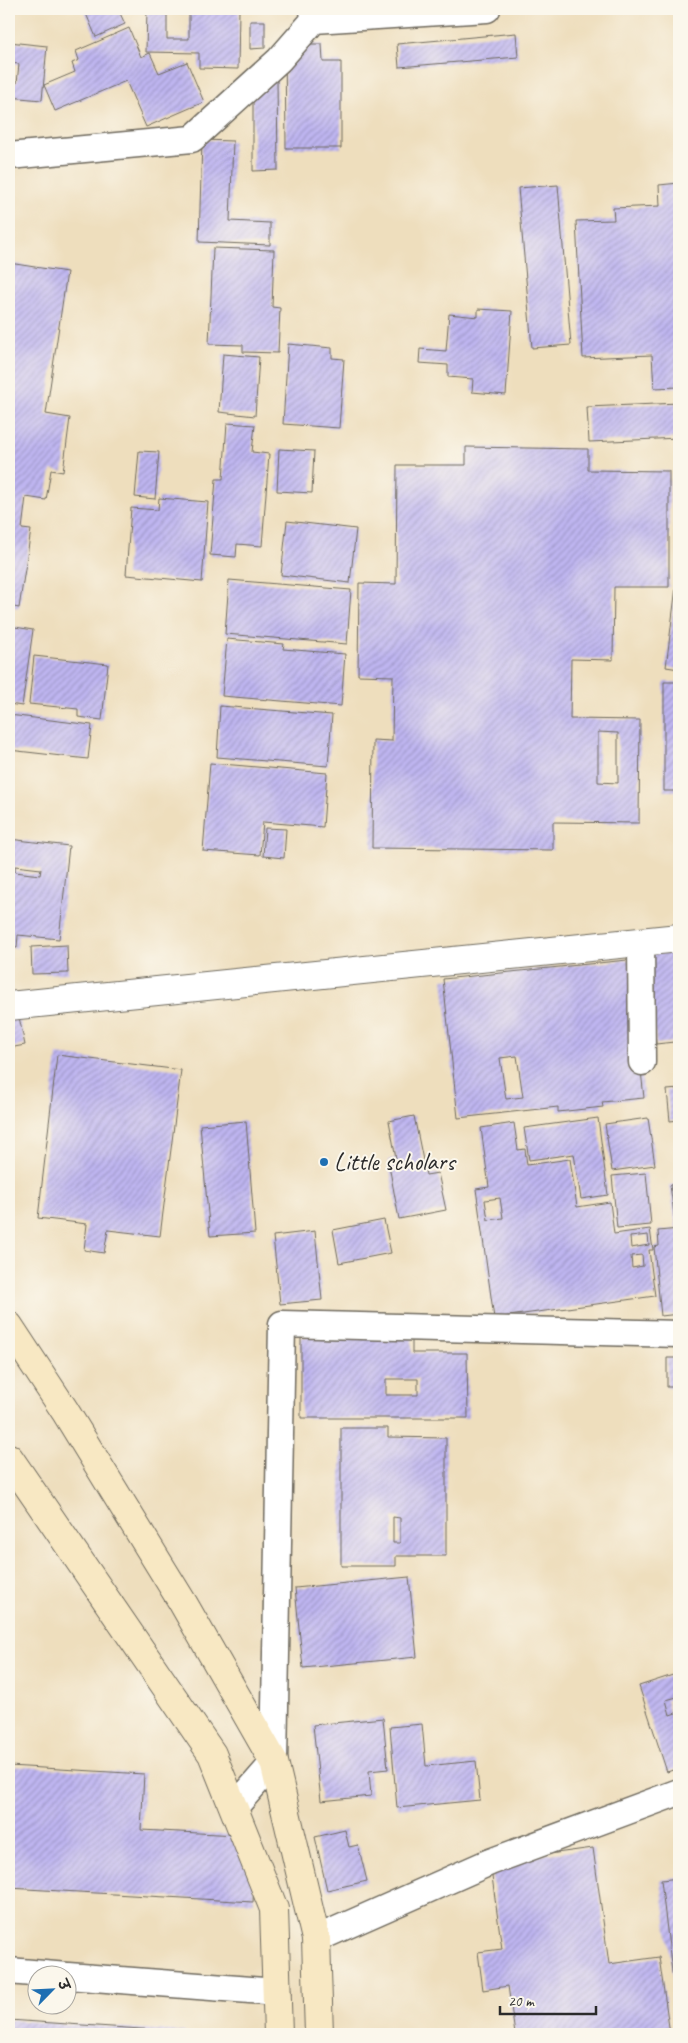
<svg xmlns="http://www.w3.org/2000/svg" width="688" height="2043" viewBox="0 0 688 2043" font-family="Caveat,'Playpen Sans Deva',sans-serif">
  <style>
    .building { fill: url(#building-hatch); fill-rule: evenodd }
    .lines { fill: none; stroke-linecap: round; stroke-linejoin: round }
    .minor-casing { stroke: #6f6a5e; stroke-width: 29 }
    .tertiary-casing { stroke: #6f6a5e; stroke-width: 30 }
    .secondary-casing { stroke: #6f6a5e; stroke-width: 30 }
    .minor { stroke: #fff; stroke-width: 26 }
    .tertiary { stroke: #fff; stroke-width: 28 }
    .secondary { stroke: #f8e8c3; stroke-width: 28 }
    .poi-dot { fill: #1f6fb2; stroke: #fbf7ec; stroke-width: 2 }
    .labels { text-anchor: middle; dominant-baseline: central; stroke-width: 4; stroke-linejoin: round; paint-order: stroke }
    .poi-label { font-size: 25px; fill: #2b2b2b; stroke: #fbf7ec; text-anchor: start }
  </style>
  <defs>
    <pattern id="building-hatch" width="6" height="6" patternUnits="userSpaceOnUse" patternTransform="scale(1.25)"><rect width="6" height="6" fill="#bfb6f1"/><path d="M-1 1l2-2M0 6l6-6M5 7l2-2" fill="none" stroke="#9b94c3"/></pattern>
  </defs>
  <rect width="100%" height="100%" fill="#fbf7ec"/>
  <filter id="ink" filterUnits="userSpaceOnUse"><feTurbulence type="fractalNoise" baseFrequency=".02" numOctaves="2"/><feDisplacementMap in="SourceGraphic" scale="10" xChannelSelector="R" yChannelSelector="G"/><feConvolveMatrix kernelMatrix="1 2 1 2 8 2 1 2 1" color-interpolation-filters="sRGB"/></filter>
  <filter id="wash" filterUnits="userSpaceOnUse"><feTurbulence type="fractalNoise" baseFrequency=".0096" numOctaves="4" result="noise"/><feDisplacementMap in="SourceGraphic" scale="20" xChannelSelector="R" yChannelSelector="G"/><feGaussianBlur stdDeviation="1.12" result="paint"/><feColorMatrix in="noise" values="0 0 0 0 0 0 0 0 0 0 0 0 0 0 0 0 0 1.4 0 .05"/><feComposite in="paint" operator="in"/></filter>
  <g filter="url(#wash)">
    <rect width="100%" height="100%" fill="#eedebd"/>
    <g id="blocks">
      <!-- building -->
      <path class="building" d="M84 9H118L125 24 96 37Z
        M147 9H239L238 69 199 68V53L146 52ZM167 13 189 14V39H167Z
        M250 21H265V48L250 49Z
        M129 28 141 57 150 53 159 73 187 62 204 102 146 127 126 81 55 111 44 85 75 72 72 63 79 60 76 51Z
        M516 33 518 57 399 67 397 44Z
        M9 42 47 46 42 100 9 97V82L17 83 19 64 9 63Z
        M285 44H322L323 62H341V148H286Z
        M253 79H277L278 170 253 171Z
        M202 140 233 141 230 221 270 223V245L199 242Z
        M679 183V387L654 388 652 355 583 358 576 221 614 220 613 208 660 206 659 185Z
        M558 185 571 345 532 348 518 188Z
        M213 248 274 250 272 307 280 308 278 353 243 352V345L209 344Z
        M9 263 67 272 46 414 70 418 63 472 51 470 46 500 26 497 22 529 31 530 19 608 9 606Z
        M478 309 512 311 506 395 472 392 473 379 448 377V365L419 363 420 349 446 351 449 314 478 317Z
        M288 344 332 348V358L344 359 339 428 283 424Z
        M223 354 259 357 255 416 219 412Z
        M679 403V438L589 442 587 407Z
        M227 423 255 425 252 452 269 454 262 546 237 544 236 557 210 555 216 479H223Z
        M466 447 588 449V470L669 471V587H614L613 660 571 659 570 719 640 720 639 823 553 822V850L372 848 373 740 392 741 393 676 358 675 359 583 396 584 397 465H466ZM598 732 618 733V783L598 782Z
        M279 449 314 451 312 493 277 491Z
        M139 451 159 452 155 499 135 497Z
        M159 498 208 502 202 582 126 575 131 508 158 510Z
        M287 521 356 529 350 583 281 575Z
        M678 571H679V669L666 667Z
        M229 580 351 590 347 644 225 634Z
        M9 626 33 630 22 706 9 704Z
        M227 639 284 644 283 649 345 654 341 706 222 696Z
        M34 656 108 664 102 720 78 717V709L29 704Z
        M664 682H679V791H664Z
        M220 706 332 715 328 766 217 757Z
        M9 715 92 725 88 759 9 750Z
        M210 763 327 773 323 827 263 822 260 855 203 851Z
        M265 828 286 829 284 858 263 856Z
        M9 839 69 846 59 939 18 935 17 948 9 947ZM15 866 41 869 40 875 15 872Z
        M67 945 68 973 32 974 31 947Z
        M679 952V1085H677L674 1042 656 1044 648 954Z
        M637 959 633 998 644 1098 602 1102 603 1107 558 1112V1107L458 1118 443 979ZM517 1056 523 1097 506 1099 500 1058Z
        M19 1017 25 1045 9 1048V1020Z
        M57 1055 181 1070 160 1236 108 1230 104 1253 84 1250 87 1224 38 1218Z
        M679 1089V1120L670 1121 667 1090Z
        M414 1116 426 1175 438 1173 446 1210 399 1219 388 1160 396 1158 389 1121Z
        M598 1118 608 1195 581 1199 574 1154 529 1160 524 1128Z
        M648 1118 655 1165 612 1171 605 1124Z
        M246 1121 255 1233 210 1236 200 1125Z
        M514 1123 518 1150 525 1149 527 1165 570 1159 577 1207 610 1202 614 1234 650 1229 653 1250H649L655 1296 494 1318 476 1189 489 1187 481 1128ZM500 1198 503 1218 488 1220 485 1200ZM648 1235 649 1245 631 1248 630 1237ZM642 1255 643 1266 632 1268 631 1256Z
        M646 1173 651 1225 617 1228 612 1176Z
        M679 1184V1227L676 1228 670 1185Z
        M384 1220 391 1253 339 1263 333 1230Z
        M679 1229V1314L661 1316 654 1247 659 1246 658 1231Z
        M315 1231 322 1300 280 1304 273 1236Z
        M301 1337H412V1353H467L468 1418H301ZM386 1379H418V1395H386Z
        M667 1358H679V1387H667Z
        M341 1428H388V1437L446 1438V1556H396V1566H341ZM393 1517 400 1518V1543H393Z
        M409 1577 417 1657 303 1668 295 1588Z
        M679 1673V1703L677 1697 666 1700 670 1715 679 1712V1768L667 1772 639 1686Z
        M383 1718 388 1769 369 1771 371 1796 321 1801 313 1725Z
        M422 1724 426 1766 476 1761 480 1800 397 1808 390 1727Z
        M9 1766 144 1774 141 1830 256 1836 253 1902 9 1888Z
        M345 1830 349 1847 358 1845 367 1881 327 1890 315 1837Z
        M593 1848 609 1964 659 1957 670 2034H515L508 1986 483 1990 478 1952 502 1949 490 1862Z
        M679 1878V2022H678L661 1880Z
        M9 2020 185 2032V2034H9Z"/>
    </g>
  </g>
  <g filter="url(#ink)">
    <use href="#blocks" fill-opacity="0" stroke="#6f6a5e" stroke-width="1"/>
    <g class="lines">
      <!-- minor casing -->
      <g class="minor-casing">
        <path id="minor" d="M313 9 314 20 487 9
          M9 156 192 139 279 60 314 20
          M641 942 642 1062
          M234 1808 274 1762 282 1324 679 1334
          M316 1939 490 1862 679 1792
          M9 1971 67 1976
          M68 1976 277 1992"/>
      </g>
      <!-- tertiary casing -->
      <g class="tertiary-casing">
        <path id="tertiary" d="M9 1006 679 938"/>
      </g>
      <!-- secondary casing -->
      <g class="secondary-casing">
        <path id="secondary" d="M9 1326 65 1411 183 1603 274 1762 316 1939 319 2034
          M9 1458 212 1754 274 1909 278 2034"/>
      </g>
      <!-- minor -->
      <use href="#minor" class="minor"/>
      <!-- tertiary -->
      <use href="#tertiary" class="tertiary"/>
      <!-- secondary -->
      <use href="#secondary" class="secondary"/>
    </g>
  </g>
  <!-- markers -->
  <circle class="poi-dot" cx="324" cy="1162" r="5"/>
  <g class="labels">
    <!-- poi labels -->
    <g class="poi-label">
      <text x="334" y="1162">Little scholars</text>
    </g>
  </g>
  <!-- margin -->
  <rect width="688" height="2043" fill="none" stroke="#fbf7ec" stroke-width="30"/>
  <!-- north arrow -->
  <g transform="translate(52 1990) rotate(66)"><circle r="24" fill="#fbf7ec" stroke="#a8a59f"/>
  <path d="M0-4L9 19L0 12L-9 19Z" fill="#1f6fb2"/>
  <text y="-8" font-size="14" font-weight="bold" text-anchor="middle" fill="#2b2b2b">उ</text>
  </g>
  <!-- scale -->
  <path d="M500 2006v8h96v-8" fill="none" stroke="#2b2b2b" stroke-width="2.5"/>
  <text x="508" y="2006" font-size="15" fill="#2b2b2b" stroke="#fbf7ec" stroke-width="4" paint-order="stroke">20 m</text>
</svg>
